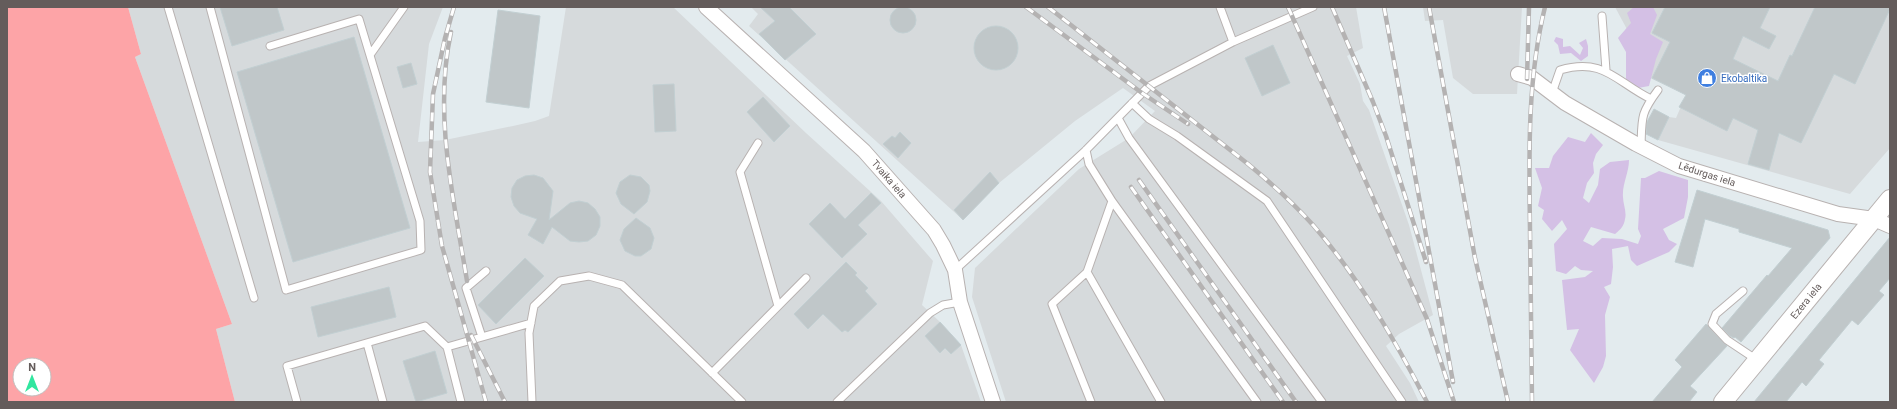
<svg xmlns="http://www.w3.org/2000/svg" width="1897" height="409" viewBox="0 0 1897 409" font-family="Roboto,sans-serif">
  <style>
    .industrial { fill: #d6dadc }
    .green { fill: #d4c0e5 }
    .water { fill: #fda4a7; fill-rule: evenodd }
    .building { fill: #c0c7c9; stroke: #c2cfd2 }
    .lines { fill: none; stroke-linecap: round; stroke-linejoin: round }
    .service-casing { stroke: #b8b2b1; stroke-width: 9 }
    .minor-casing { stroke: #b8b2b1; stroke-width: 16 }
    .tertiary-casing { stroke: #b8b2b1; stroke-width: 20 }
    .service { stroke: #fff; stroke-width: 7 }
    .minor { stroke: #fff; stroke-width: 14 }
    .tertiary { stroke: #fff; stroke-width: 18 }
    .rail-casing { stroke: #b4b2b2; stroke-width: 4.5 }
    .rail { stroke: #fff; stroke-width: 3; stroke-dasharray: 9; stroke-linecap: butt }
    .labels { text-anchor: middle; dominant-baseline: central; stroke-width: 3; stroke-linejoin: round; paint-order: stroke }
    .shop-label { font-size: 10px; fill: #366cbe; stroke: #fff; text-anchor: start }
    .street-label { font-size: 10px; fill: #645c5b; stroke: #fff }
  </style>
  <rect width="100%" height="100%" fill="#e3ebee"/>
  <!-- industrial -->
  <path class="industrial" d="M128 7H443L429 44 418 142 445 140 513 126 535 121 549 116 566 7H673L806 133 881 201 933 261 922 305 940 322 961 345 981 402H235L216 329 232 324 135 57 141 54Z
    M751 7H1356L1363 48 1347 56 1360 84 1363 101 1369 110 1409 225 1433 315 1399 334 1386 346 1410 383 1419 402H1006L972 297 975 268 1079 169 1129 138 1155 111 1123 88 1075 121 999 183 963 220 749 26 758 14Z
    M1423 7H1522L1517 94H1473L1453 78 1443 20 1425 21Z
    M1615 7H1890V148L1850 194 1658 140 1669 117 1676 118 1686 95 1631 69 1629 33Z"/>
  <!-- green -->
  <path class="green" d="M1634 7H1653L1657 15 1650 34 1663 42 1656 59 1649 86 1638 88 1626 84V52L1618 38 1631 23 1627 13Z
    M1556 37 1563 39V47L1570 46 1580 55 1583 48 1579 43 1586 39 1588 46V56L1581 61 1571 53 1560 54 1558 45 1554 41Z
    M1591 133 1603 145 1596 154 1593 163 1594 173 1587 183 1583 198 1589 203 1598 185 1600 169 1610 162 1629 160C1629 173 1622 184 1623 197 1623 204 1627 212 1625 219 1624 226 1621 229 1615 234L1591 227 1583 241 1593 246 1602 238 1622 239 1638 244 1641 236 1638 229 1641 178H1645L1659 171 1688 180V197L1684 218 1663 229 1669 240 1677 244 1669 252 1637 266 1631 260 1628 246 1612 249 1613 267 1611 284 1604 287 1610 297 1605 315 1606 356 1603 367 1594 383 1570 350 1579 329 1567 330 1562 280 1585 277 1593 271 1581 270 1575 266 1566 274 1556 271 1554 244 1567 229 1562 220 1552 231 1542 219 1544 210 1538 206 1542 188 1535 168H1549L1553 156 1568 137 1585 142Z"/>
  <!-- water -->
  <path class="water" d="M7 7H128L141 54 135 57 232 324 216 329 235 402H7ZM20 365H44V389H20Z"/>
  <!-- building -->
  <path class="building" d="M890 20a13 13 0 1 1 26 0a13 13 0 1 1-26 0Z
    M220 7H277L284 30 232 46Z
    M760 7H789L816 34 785 60 759 34 775 21Z
    M1665 7H1770L1760 28 1776 36 1769 49 1743 36 1733 59 1778 81 1790 55 1792 56 1815 7H1890V9L1855 84 1834 74 1801 143 1779 133 1769 170 1748 164 1758 130 1733 118 1727 131 1679 107 1686 95 1652 78 1670 42 1652 33Z
    M498 10 540 16 529 108 486 102Z
    M974 48a22 22 0 1 1 44 0a22 22 0 1 1-44 0Z
    M354 37 410 228 293 262 237 72Z
    M1273 45 1290 83 1262 96 1245 58Z
    M411 63 417 84 403 88 397 67Z
    M674 84 676 131 655 132 653 85Z
    M763 97 790 126 774 142 747 112Z
    M1654 109 1669 117 1658 140 1646 134 1647 122Z
    M900 132 911 143 898 158 883 144 892 136 895 138Z
    M990 172 999 183 963 220 954 210Z
    M534 175 543 178 553 191 549 220 570 203 579 201 588 203 595 209 600 217V226L596 235 588 241 579 242 570 241 552 227 543 244 528 235 537 219 520 213 514 206 511 197 512 188 517 180 525 176Z
    M630 175 641 177 649 185 650 191 647 202 634 214 621 204 616 193 620 182Z
    M1697 190 1828 230 1830 238 1741 342 1735 337 1734 338 1730 336 1722 328 1767 275 1768 276 1792 248 1739 232V229L1705 219 1693 267 1675 262Z
    M871 193 881 203 858 225 867 234 842 258 809 224 830 203 845 219Z
    M636 218 650 228 654 238 651 249 641 256H635L625 251 620 240 624 229Z
    M1890 237V278L1879 291 1884 295 1858 325 1852 320 1819 360 1824 364 1806 386 1802 382 1786 402H1754Z
    M525 258 544 276 496 324 478 305Z
    M846 262 857 273 855 275 868 288 865 291 877 304 848 332 845 330 842 332 823 314 808 329 794 314Z
    M389 287 396 317 318 337 311 307Z
    M940 322 961 345 951 354 945 348 940 353 925 336Z
    M1706 324 1727 346 1690 386 1697 392 1689 402H1652L1682 367 1675 360Z
    M435 351 447 393 416 402 403 361Z"/>
  <g class="lines">
    <!-- service casing -->
    <g class="service-casing">
      <path id="service" d="M168 7 254 298
        M210 7 286 290 421 250 420 221 359 19 270 46
        M1220 7 1233 42
        M1602 16 1606 70
        M370 55 404 7
        M1552 93 1560 70C1604 57 1616 82 1651 99
        M1132 103 1149 119 1177 136 1267 201 1402 402
        M1118 118 1129 138 1322 402
        M758 143 740 172 778 306
        M1641 147C1642 118 1640 114 1658 90
        M1086 150 1089 164 1112 201 1257 402
        M1112 201 1087 272 1161 402
        M955 270 1086 150 1149 86 1233 42 1313 7
        M1087 272 1052 304 1091 402
        M1743 291 1716 314 1712 324 1727 340 1757 360
        M482 337 466 288 486 271
        M367 343 383 402
        M712 373 806 278
        M297 402 287 366 425 326 447 347
        M461 402 447 347 531 323
        M532 402 529 333 534 306 560 281 589 276 622 285 742 402
        M837 402 930 313 943 305 960 302"/>
    </g>
    <!-- minor casing -->
    <g class="minor-casing">
      <path id="minor" d="M706 7 864 151 934 230 943 245 955 270 960 302 993 402
        M1518 74 1532 78 1565 103 1636 144 1679 166 1838 214 1874 219 1890 226"/>
    </g>
    <!-- tertiary casing -->
    <g class="tertiary-casing">
      <path id="tertiary" d="M1723 402 1890 199"/>
    </g>
    <!-- service -->
    <use href="#service" class="service"/>
    <!-- minor -->
    <use href="#minor" class="minor"/>
    <!-- tertiary -->
    <use href="#tertiary" class="tertiary"/>
    <!-- rail casing -->
    <g class="rail-casing">
      <path id="rail" d="M454 7 445 38 433 94 430 172 442 246 486 402
        M1026 7 1142 93 1188 124
        M1048 7 1248 164C1271 183 1293 203 1313 225 1359 278 1395 340 1427 402
        M1288 7 1427 319 1454 402
        M1332 7 1373 102 1386 136 1426 262
        M1384 7 1453 382
        M1429 7 1475 258 1508 402
        M451 32C433 115 454 200 467 281
        M1527 79 1529 7
        M1139 180 1296 402
        M1131 187 1283 402
        M471 335 505 402
        M1532 402C1531 345 1531 287 1530 230 1529 155 1527 80 1545 7"/>
    </g>
    <!-- rail -->
    <use href="#rail" class="rail"/>
  </g>
  <!-- icons -->
  <defs>
    <g id="shop-disc" transform="scale(1)"><circle r="9.5" fill="#3f7fe0" stroke="#fff"/><path d="M-5-2.5h2.3a2.7 3.5 0 0 1 5.4 0H5L5.5 6h-11ZM-1.5-2.5h3a1.5 2.3 0 0 0-3 0Z" fill="#fff"/></g>
  </defs>
  <g fill-rule="evenodd">
    <use href="#shop-disc" x="1707" y="78"/>
  </g>
  <g class="labels">
    <!-- shop labels -->
    <g class="shop-label">
      <text x="1721" y="78">Ekobaltika</text>
    </g>
    <!-- street labels -->
    <g class="street-label">
      <text transform="translate(1707 174) rotate(18)">Lēdurgas iela</text>
      <text transform="translate(889 179) rotate(49)">Tvaika iela</text>
      <text transform="translate(1806 301) rotate(-51)">Ezera iela</text>
    </g>
  </g>
  <!-- border -->
  <rect width="1897" height="409" fill="none" stroke="#645c5b" stroke-width="16"/>
  <!-- north arrow -->
  <g transform="translate(32 377)"><circle r="19" fill="#ffffff" stroke="#c1bebd"/>
  <path d="M0-3L7 15L0 10L-7 15Z" fill="#31e69f"/>
  <text y="-6" font-size="11" font-weight="bold" text-anchor="middle" fill="#645c5b">N</text>
  </g>
</svg>
